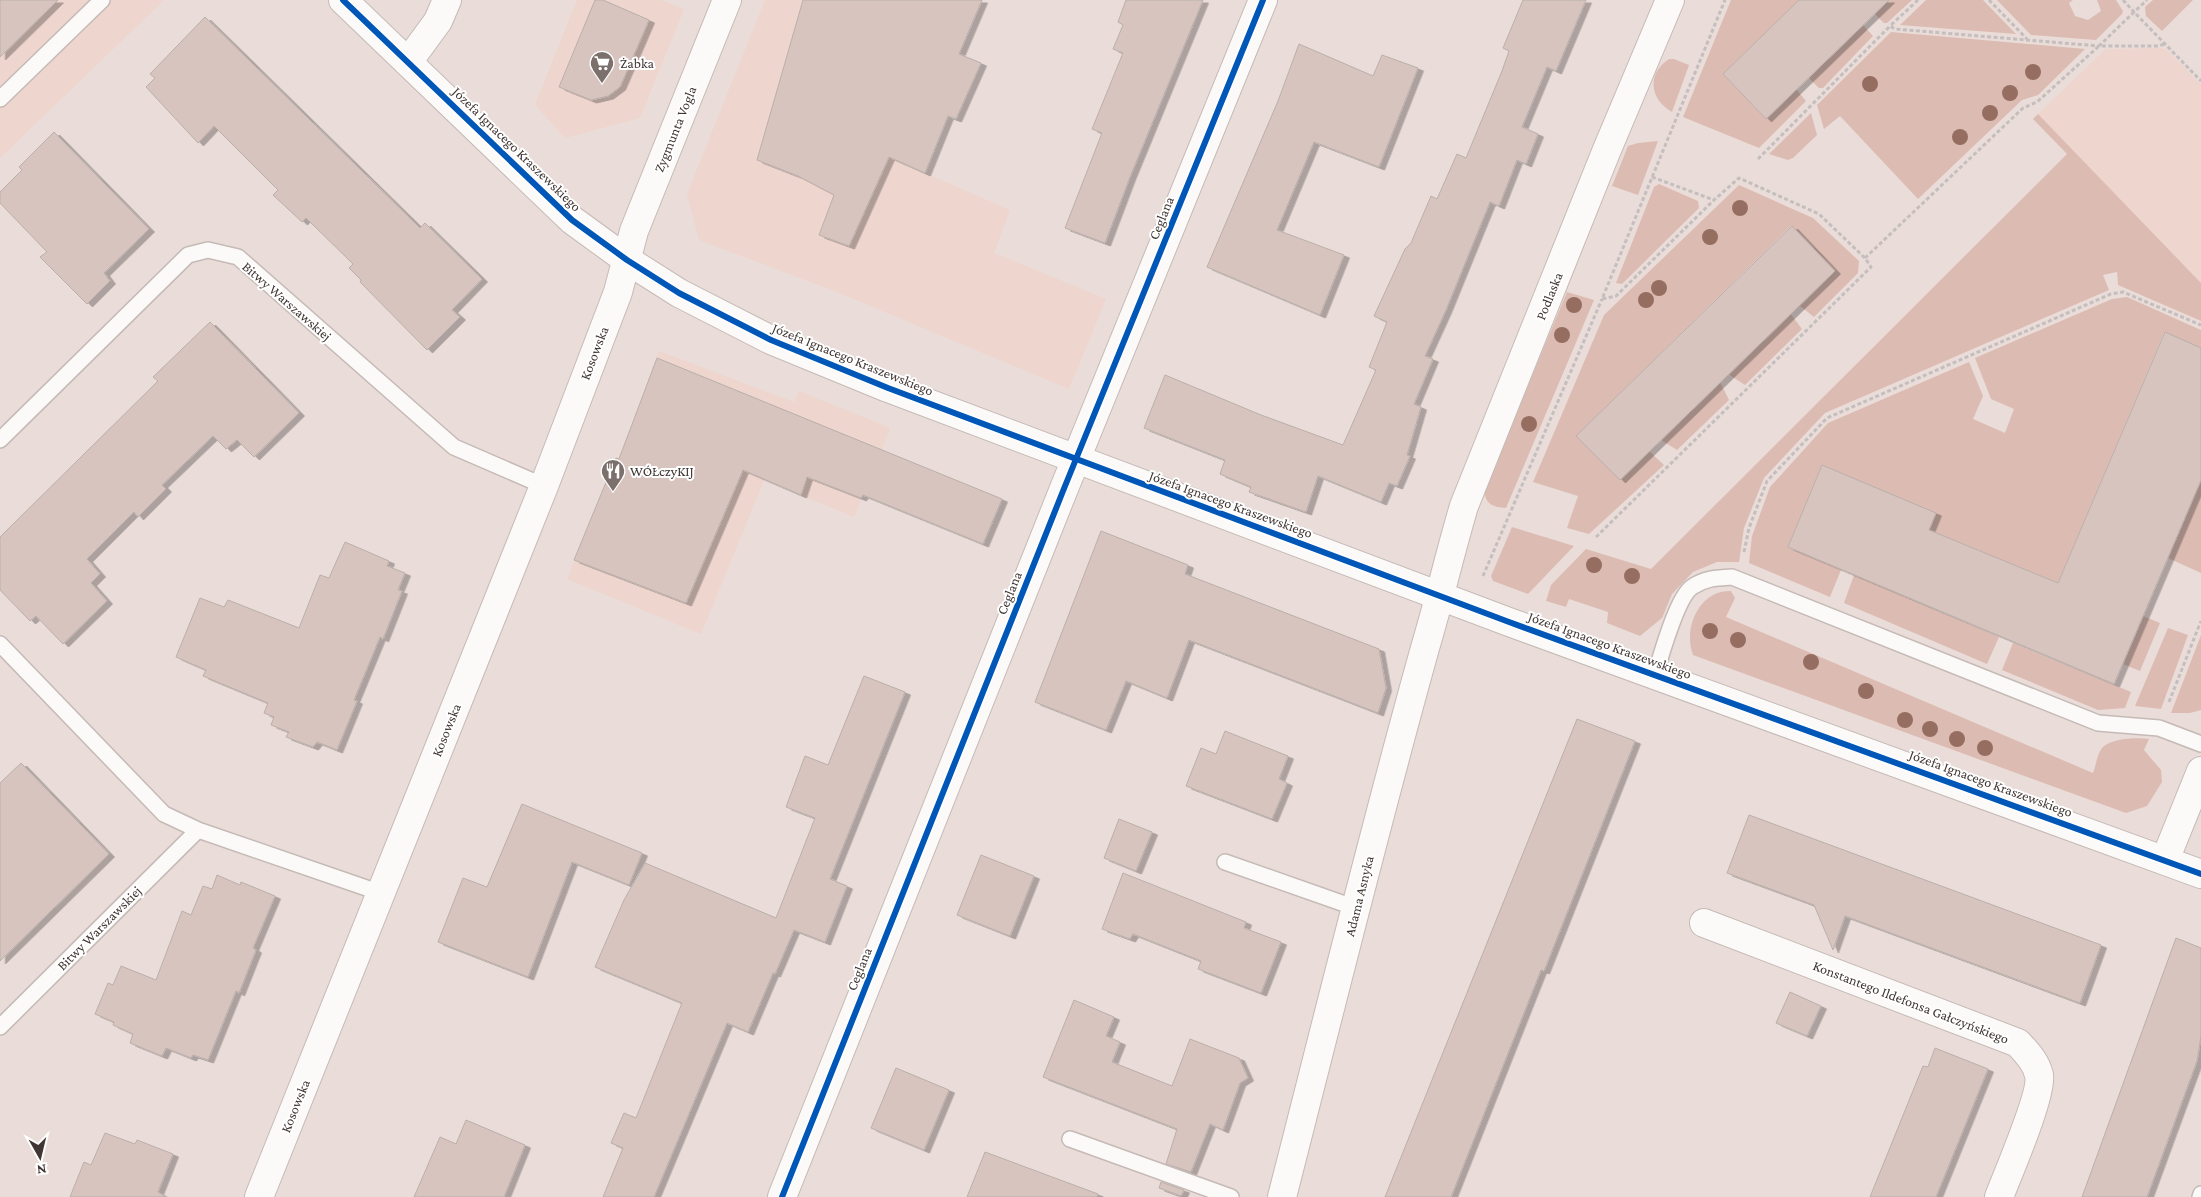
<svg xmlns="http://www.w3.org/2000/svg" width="2201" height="1197" viewBox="0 0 2201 1197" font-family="'Crimson Pro',serif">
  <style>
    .built { fill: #eed5cd }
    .green { fill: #dcbcb2 }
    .building { fill: #d7c4be; stroke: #baafab; filter: url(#shadow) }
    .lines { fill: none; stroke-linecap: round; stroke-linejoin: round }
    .service-casing { stroke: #c5bab6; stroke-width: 18 }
    .minor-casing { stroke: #c5bab6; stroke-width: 30 }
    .tertiary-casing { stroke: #c5bab6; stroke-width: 30 }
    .path { stroke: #c4bfbe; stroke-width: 3; stroke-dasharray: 4 2.5; stroke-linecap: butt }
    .service { stroke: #fcfaf9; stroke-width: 15 }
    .minor { stroke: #fcfaf9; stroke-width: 28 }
    .tertiary { stroke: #fcfaf9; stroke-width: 28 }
    .cycleway-casing { stroke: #fff; stroke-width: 9 }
    .cycleway { stroke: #0057b8; stroke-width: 6 }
    .tree { fill: #966e61 }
    .labels { text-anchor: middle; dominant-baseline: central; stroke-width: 4; stroke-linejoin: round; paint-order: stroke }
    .poi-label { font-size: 14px; fill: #403633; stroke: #fff; text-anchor: start }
    .street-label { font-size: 14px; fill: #403633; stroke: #fff }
  </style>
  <defs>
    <filter id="shadow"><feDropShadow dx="5.5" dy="3" stdDeviation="0" flood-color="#0004"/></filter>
  </defs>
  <rect width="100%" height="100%" fill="#eadcd8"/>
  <!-- built -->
  <path class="built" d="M0 0H164L0 158Z
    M577 0H661L684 9 640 118 565 138 535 105Z
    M765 0H960L893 159 1010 210 994 253 1106 299 1069 389 837 292 699 240 687 194Z
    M2165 48 2201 85V283L2038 114 2106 49Z
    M659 351 794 402 799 391 890 428 854 517 764 480 701 634 567 579 631 427Z"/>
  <!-- green -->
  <path class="green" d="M1731 0H1799L1723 74 1766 119 1796 89 1806 101 1759 148 1683 117Z
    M1888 0H1912L1887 23H1884L1874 13Z
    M1926 0H1983L2016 34 1900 25Z
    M1997 0H2073L2069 3 2075 16 2088 20 2101 11 2097 0H2116L2123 11 2122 14 2096 40 2031 35Z
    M2153 0H2193L2162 31 2146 16 2145 7Z
    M1863 25 1873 36 1823 88H1819L1809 78Z
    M1891 32 2085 49 2038 95 2022 100 1918 199 1840 116 1824 129 1817 105Z
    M1669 59H1674L1689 65 1672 112C1650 100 1646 74 1669 59Z
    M1811 113 1817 135 1793 158 1788 160 1769 154Z
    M2038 114 2201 283V321L2118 285 2117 272 2103 275 2109 290 1825 413 1764 478 1744 528 1739 562H1717L1693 572 1672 594 1662 618 1640 636 1607 623 1608 612 1569 599 1566 607 1546 601 1551 585 1586 549 1651 569 2067 154 2033 119Z
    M1658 141 1638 195 1612 186 1628 146 1638 143Z
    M1659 184 1698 201 1699 208 1622 284 1616 283 1654 187Z
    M1739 185 1813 218 1859 261 1858 273 1814 317 1799 305 1791 226 1576 436 1620 480 1649 451 1664 465 1589 534 1567 528 1578 496 1533 482 1604 315Z
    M1567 292 1594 300 1506 508C1494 507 1486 505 1484 491Z
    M2127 297 2201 330V348L2164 333 2058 583 1929 530 1935 513 1822 465 1788 547 1841 570 1830 597 1749 563 1752 536 1770 487 1828 423 1969 362 1983 396 1973 419 2005 433 2014 409 1991 399 1975 358 2112 299Z
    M1790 313 1802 329 1745 385 1728 374Z
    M1720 382 1729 400 1677 450 1661 440Z
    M2201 480V573L2168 558Z
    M1512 527 1574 546 1528 594 1493 581 1491 576Z
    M1854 575 1999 637 1987 664 1844 603Z
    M1731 591 1735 598 1726 617 2093 773C2096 766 2097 753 2103 747 2112 738 2137 737 2149 739L2144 750 2161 770 2162 782 2147 806 2126 813 1693 655C1683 628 1699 590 1731 591Z
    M2143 616 2160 623 2140 671 2123 664Z
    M2168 628 2188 635 2161 709 2135 706Z
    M2201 635V710L2190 713H2171Z
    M2013 643 2131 692 2125 708 2098 710 2002 670Z"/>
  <!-- building -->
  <path class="building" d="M0 0H58L0 57Z
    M595 0H603L649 20 620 87 608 96 591 100 559 87Z
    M803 0H982L959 54 981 63 956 119 948 116 925 173 889 157 849 246 819 235 834 195 798 176 757 160Z
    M1126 0H1203L1130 177 1105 243 1065 228 1102 133 1092 129 1123 53 1113 49 1123 25 1118 22Z
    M1523 0H1586L1556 71 1547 67 1522 127 1538 134 1526 164 1517 160 1499 206 1490 202 1446 310 1425 356 1433 359 1414 404 1421 407 1407 455 1410 456 1397 486 1389 483 1381 502 1318 476 1306 512 1249 492 1251 487 1220 474 1225 460 1144 428 1165 375 1261 415 1343 445 1376 370 1369 367 1387 322 1374 316 1405 249 1411 243 1431 196 1437 199 1457 154 1466 158 1502 71 1509 51 1503 48Z
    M1799 0H1889L1766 119 1723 74Z
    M205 17 420 228 425 223 482 279 452 310 460 317 427 350 360 282 361 280 349 268 353 264 306 218 302 222 273 195 278 190 214 126 198 143 146 87 155 78 150 74Z
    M1299 44 1373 76 1382 55 1418 68 1379 167 1314 142 1277 230 1344 255 1320 315 1207 267 1278 101Z
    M54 132 149 229 104 273 110 281 87 304 40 257 47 252 0 203V192L22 170 19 167Z
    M1792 226 1835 271 1620 480 1576 436Z
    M210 322 299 413 254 457 237 440 226 449 213 436 162 485 166 489 138 517 134 512 87 559 100 574 91 583 107 601 63 644 36 616 30 621 0 590V537L158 381 153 377Z
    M2165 332 2201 348V480L2114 684 1788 547 1822 465 1936 513 1929 530 2058 583Z
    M657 358 1002 499 983 544 863 495 861 498 807 477 801 495 743 470 686 603 574 560 616 458 619 459Z
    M1101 531 1188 565 1185 574 1379 649 1386 688 1378 713 1189 640 1167 698 1126 681 1106 730 1035 702Z
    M345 542 389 561 387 566 405 573 398 590 402 591 383 639 380 637 354 700 357 701 337 750 317 742 313 747 286 737 289 732 271 725 274 717 264 713 268 703 203 676 206 670 176 657 200 598 224 607 228 600 299 628 320 575 329 578Z
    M864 676 905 692 830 879 847 886 825 942 794 930 775 974 773 973 748 1032 727 1023 654 1197H603L623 1148 611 1143 624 1113 636 1118 682 1003 595 967 624 900 645 863 776 918 815 818 786 807 805 756 828 765Z
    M1577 719 1635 741 1544 971 1541 970 1451 1197H1385Z
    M1225 731 1288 756 1279 779 1287 783 1272 819 1186 786 1201 748 1216 754Z
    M21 763 109 854 0 961V783Z
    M522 804 642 853 629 885 572 862 528 977 438 942 463 878 487 887Z
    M1749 815 2101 945 2080 1003 1845 916 1833 950 1814 905 1727 873Z
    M1119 819 1152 832 1136 871 1104 858Z
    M981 855 1034 876 1010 936 957 915Z
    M1123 873 1246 922 1244 928 1281 942 1261 993 1198 969 1201 961 1133 934 1130 939 1102 929Z
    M217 875 240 885 241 882 275 896 253 948 256 950 239 993 236 991 208 1060 193 1055 191 1058 166 1048 162 1056 130 1043 133 1034 113 1025 114 1022 95 1014 108 983 113 985 121 966 156 980 182 911 191 915 203 886 212 889Z
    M2176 938 2201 948V1036L2197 1061 2147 1197H2082Z
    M1790 992 1821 1006 1807 1036 1776 1023Z
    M1074 1000 1114 1017 1106 1036 1120 1042 1112 1062 1172 1086 1190 1039 1239 1058 1248 1078 1240 1083 1223 1130 1210 1124 1191 1172 1166 1164 1177 1129 1043 1077Z
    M1935 1048 1988 1069 1936 1197H1870L1923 1066 1928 1067Z
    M896 1068 949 1090 924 1150 871 1128Z
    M466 1120 525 1145 504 1197H414L440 1137 456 1144Z
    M105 1133 135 1144 137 1140 173 1154 158 1192 166 1197H70L84 1162 91 1165Z
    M985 1152 1098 1194 1097 1197H967Z
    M1161 1182 1184 1190 1181 1196 1159 1188Z"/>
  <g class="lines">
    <!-- service casing -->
    <g class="service-casing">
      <path id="service" d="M0 99 102 0
        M0 440 188 255 208 250 238 257 454 447 544 486
        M0 644 164 814 198 830 381 893
        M1655 675C1661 656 1677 597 1692 587 1705 578 1717 578 1732 577L2098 723 2159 728 2201 744
        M1225 862 1356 908
        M0 1027 198 830
        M1070 1139 1231 1197
        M2200 1197 2201 1194"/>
    </g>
    <!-- minor casing -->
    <g class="minor-casing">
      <path id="minor" d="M408 62 438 21 447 0
        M2165 860 2201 771
        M1704 923 2018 1043C2027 1053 2036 1062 2039 1075 2043 1093 2007 1176 1999 1197
        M259 1197 544 486 618 292 634 231 727 0
        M782 1197 1063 491 1263 0
        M1282 1197C1329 1014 1374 830 1425 648 1439 601 1450 553 1464 506L1606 152 1670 0"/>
    </g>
    <!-- tertiary casing -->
    <g class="tertiary-casing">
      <path id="tertiary" d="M343 0 572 220 627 260 679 293 771 340 888 388 1509 622 2201 874"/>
    </g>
    <!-- path -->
    <path class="path" d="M1918 0 1890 26 1895 29 2099 46
      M1989 0 2027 39
      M2123 0 2134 12 2147 0
      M2164 44 2159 46H2099L2134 12 2201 81
      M1758 159 1890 26
      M1652 177 1714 200
      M1865 258 2023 108 2037 102 2099 46
      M1596 537 1871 267 1865 258 1819 214 1739 178 1714 200 1616 296 1602 299 1725 0
      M1744 552 1749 528 1767 481 1827 418 2111 294 2123 292 2201 325
      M1483 576 1602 299
      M2169 702 2201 621"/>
    <!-- service -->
    <use href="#service" class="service"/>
    <!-- minor -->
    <use href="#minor" class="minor"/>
    <!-- tertiary -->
    <use href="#tertiary" class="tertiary"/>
    <!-- cycleway casing -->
    <g class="cycleway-casing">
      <path id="cycleway" d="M343 0 572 220 627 260 679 293 771 340 888 388 1509 622 2201 874
        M782 1197 1063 491 1263 0"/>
    </g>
    <!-- cycleway -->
    <use href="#cycleway" class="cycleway"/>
  </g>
  <!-- trees -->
  <g class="tree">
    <circle cx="2033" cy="72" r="8"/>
    <circle cx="1870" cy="84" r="8"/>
    <circle cx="2010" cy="93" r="8"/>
    <circle cx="1990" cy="113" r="8"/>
    <circle cx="1960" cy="137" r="8"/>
    <circle cx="1740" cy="208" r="8"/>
    <circle cx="1710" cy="237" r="8"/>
    <circle cx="1659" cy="288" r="8"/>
    <circle cx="1646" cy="300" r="8"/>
    <circle cx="1574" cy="305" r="8"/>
    <circle cx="1562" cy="335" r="8"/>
    <circle cx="1529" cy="424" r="8"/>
    <circle cx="1594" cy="565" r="8"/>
    <circle cx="1632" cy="576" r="8"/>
    <circle cx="1710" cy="631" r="8"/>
    <circle cx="1738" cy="640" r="8"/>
    <circle cx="1811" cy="662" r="8"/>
    <circle cx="1866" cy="691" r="8"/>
    <circle cx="1905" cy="720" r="8"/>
    <circle cx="1930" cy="729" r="8"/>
    <circle cx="1957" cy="739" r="8"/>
    <circle cx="1985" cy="748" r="8"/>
  </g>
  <!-- icons -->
  <defs>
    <g id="supermarket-pin" transform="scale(1.25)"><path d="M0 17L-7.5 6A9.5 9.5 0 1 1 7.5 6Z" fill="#7c706d" stroke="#fff"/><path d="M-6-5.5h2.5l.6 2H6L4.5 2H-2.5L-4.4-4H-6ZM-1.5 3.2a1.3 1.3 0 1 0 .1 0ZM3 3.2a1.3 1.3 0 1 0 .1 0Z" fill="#fff"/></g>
    <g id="restaurant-pin" transform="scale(1.25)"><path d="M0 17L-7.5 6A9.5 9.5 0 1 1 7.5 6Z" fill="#7c706d" stroke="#fff"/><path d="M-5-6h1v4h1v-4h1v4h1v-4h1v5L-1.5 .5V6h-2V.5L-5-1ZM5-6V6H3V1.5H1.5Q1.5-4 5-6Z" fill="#fff"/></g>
  </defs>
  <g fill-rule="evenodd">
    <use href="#supermarket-pin" x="602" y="63"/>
    <use href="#restaurant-pin" x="613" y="471"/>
  </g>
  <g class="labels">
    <!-- poi labels -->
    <g class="poi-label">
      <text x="620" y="63">Żabka</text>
      <text x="630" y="471">WÓŁczyKIJ</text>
    </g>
    <!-- street labels -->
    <g class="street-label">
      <text transform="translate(675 129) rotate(-68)">Zygmunta Vogla</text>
      <text transform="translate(517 149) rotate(44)">Józefa Ignacego Kraszewskiego</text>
      <text transform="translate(1161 218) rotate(-68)">Ceglana</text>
      <text transform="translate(1549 296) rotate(-68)">Podlaska</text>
      <text transform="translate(287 301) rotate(41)">Bitwy Warszawskiej</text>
      <text transform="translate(594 353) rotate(-69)">Kosowska</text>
      <text transform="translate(853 359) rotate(22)">Józefa Ignacego Kraszewskiego</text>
      <text transform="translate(1231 504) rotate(20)">Józefa Ignacego Kraszewskiego</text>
      <text transform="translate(1009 593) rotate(-68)">Ceglana</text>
      <text transform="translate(1610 645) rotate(20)">Józefa Ignacego Kraszewskiego</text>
      <text transform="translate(446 730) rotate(-68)">Kosowska</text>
      <text transform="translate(1991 783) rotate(20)">Józefa Ignacego Kraszewskiego</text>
      <text transform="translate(1359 896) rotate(-76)">Adama Asnyka</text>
      <text transform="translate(99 928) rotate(-45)">Bitwy Warszawskiej</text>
      <text transform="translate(859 969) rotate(-68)">Ceglana</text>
      <text transform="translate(1911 1002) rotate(21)">Konstantego Ildefonsa Gałczyńskiego</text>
      <text transform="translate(295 1106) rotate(-68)">Kosowska</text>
    </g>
  </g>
  <!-- north arrow -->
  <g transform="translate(40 1157) rotate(172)" stroke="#ffffff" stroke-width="4" paint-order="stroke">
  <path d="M0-4L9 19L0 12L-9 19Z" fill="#403633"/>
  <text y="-8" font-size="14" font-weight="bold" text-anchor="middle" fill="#403633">N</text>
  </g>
</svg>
